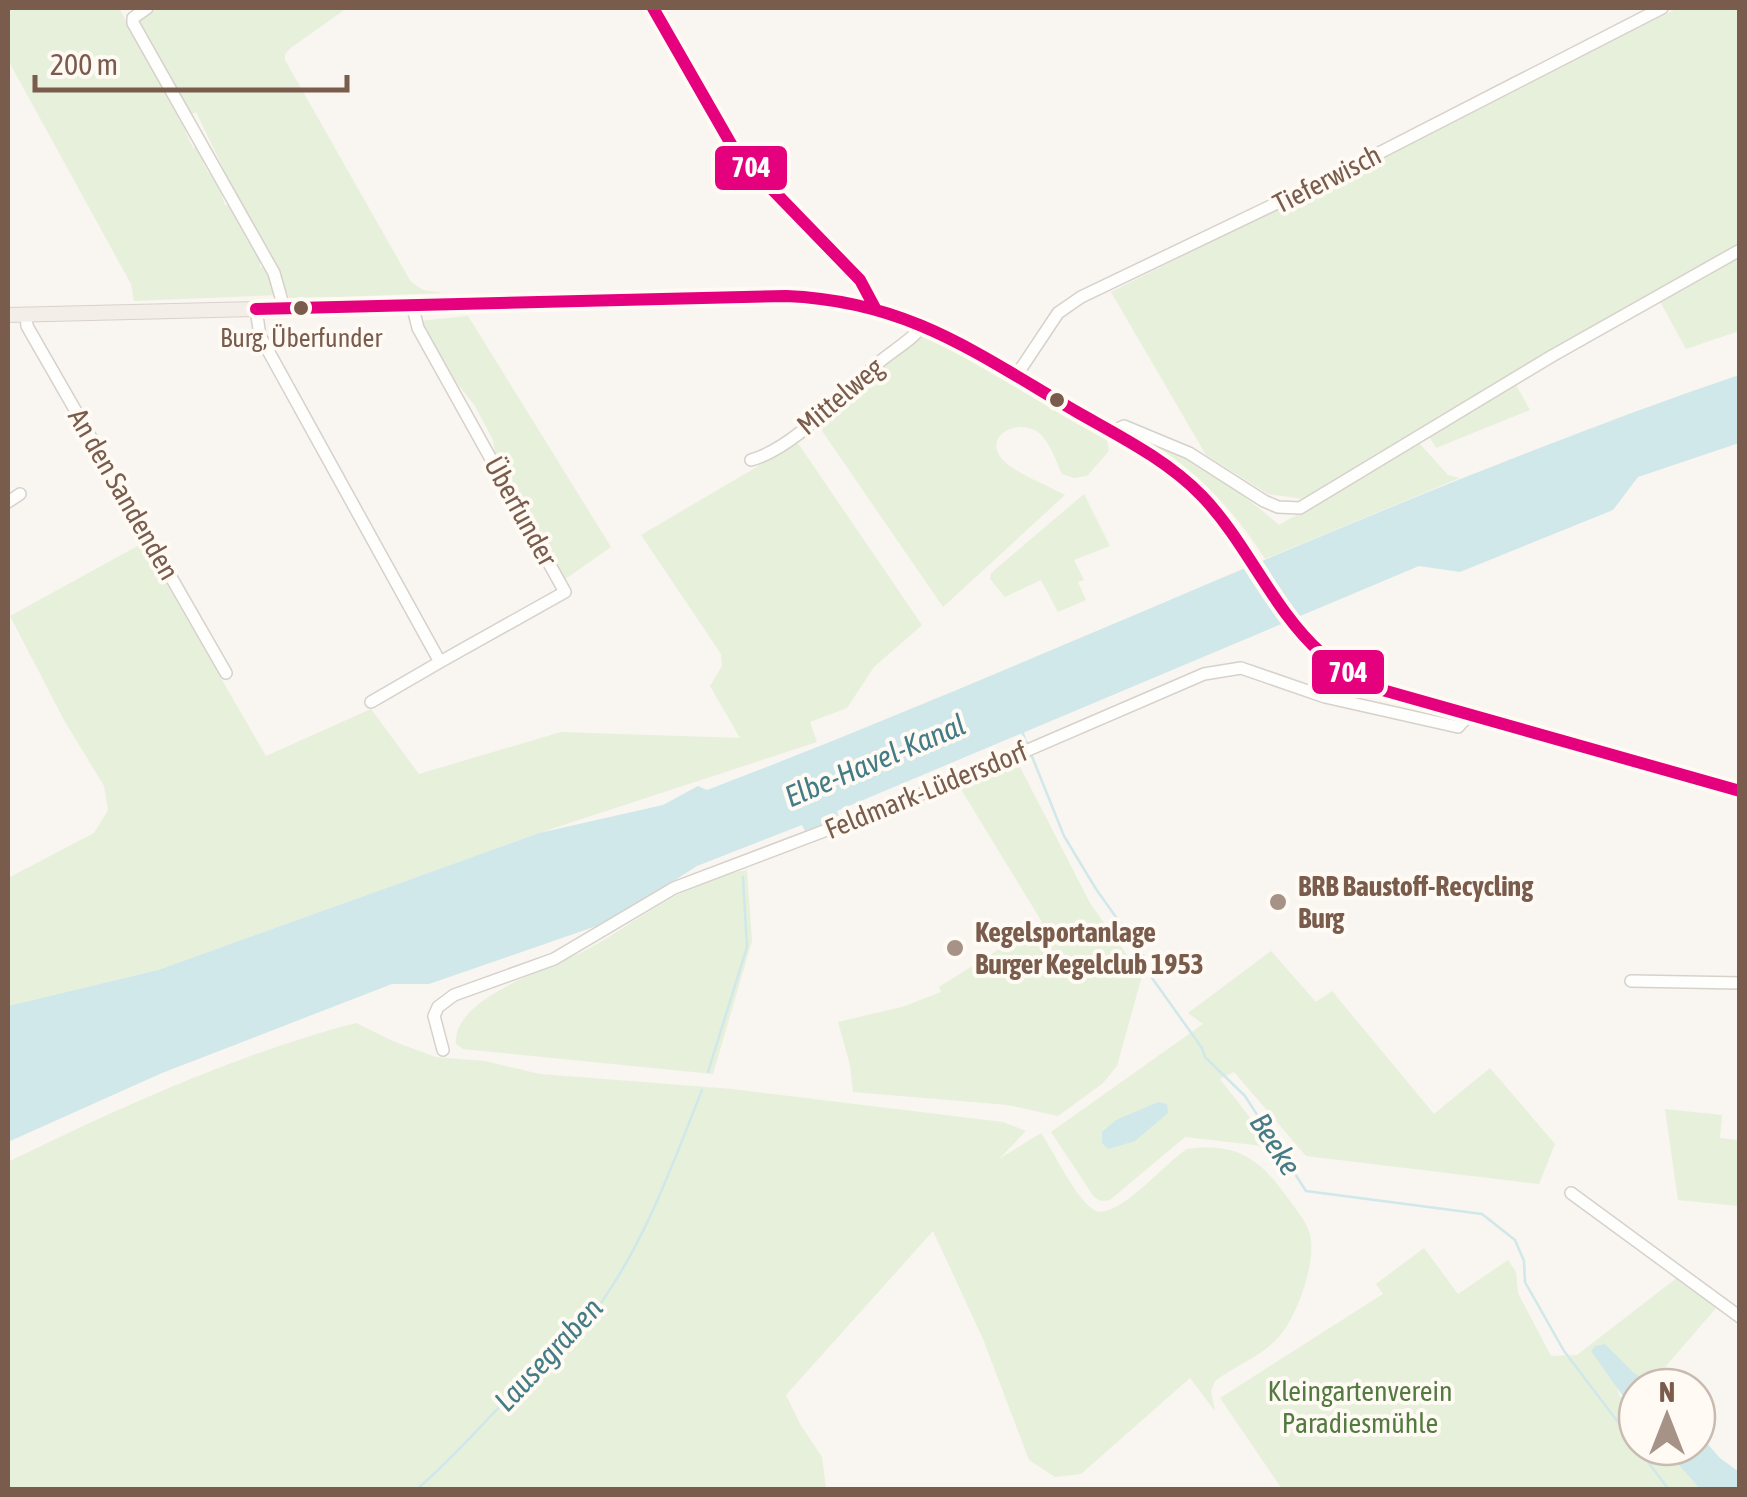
<svg xmlns="http://www.w3.org/2000/svg" width="1747" height="1497" viewBox="0 0 1747 1497" font-family="'Asap Condensed',sans-serif">
  <style>
    .green { fill: #e7f0db }
    .water { fill: #d0e8ea }
    .lines { fill: none; stroke-linecap: round; stroke-linejoin: round }
    .stream { stroke: #d0e8ea; stroke-width: 2.5 }
    .minor-casing { stroke: #d7d1cb; stroke-width: 14 }
    .major-casing { stroke: #dad1cc; stroke-width: 16 }
    .minor { stroke: #fefefd; stroke-width: 11 }
    .major { stroke: #f3eee8; stroke-width: 14 }
    .bus-1-casing { stroke: #fffaf3; stroke-width: 20 }
    .bus-1 { stroke: #e5007d; stroke-width: 12 }
    .bus-dot { fill: #7a5c4d; stroke: #fffaf3; stroke-width: 4 }
    .poi-dot { fill: #a69286; stroke: #fffaf3; stroke-width: 4 }
    .labels { text-anchor: middle; dominant-baseline: central; stroke-width: 8; stroke-linejoin: round; paint-order: stroke }
    .bus-label { font-size: 26px; fill: #7a5c4d; stroke: #fffaf3 }
    .street-label { font-size: 28px; fill: #7a5c4d; stroke: #fffaf3 }
    .poi-label { font-size: 28px; font-weight: bold; fill: #7a5c4d; stroke: #fffaf3; text-anchor: start }
    .park-label { font-size: 28px; fill: #537a41; stroke: #fffaf3 }
    .water-label { font-size: 30px; font-style: italic; fill: #437c86; stroke: #fffaf3 }
    .line-badge { stroke: #fffaf3; stroke-width: 4 }
    .badge-label { font-size: 28px; text-anchor: middle; font-weight: bold; fill: #fff }
  </style>
  <rect width="100%" height="100%" fill="#f9f5f0"/>
  <!-- green -->
  <path class="green" d="M8 8H119L174 106 193 148 199 146 207 160 203 163 208 172 215 175 225 205 232 206 260 257V267H267L278 295 134 301 131 284 8 60Z
    M153 8H347L292 47 285 54V60L411 282 423 290 443 293 290 299 258 231 254 232 196 112 189 115 138 24 141 15Z
    M1678 8H1739V245L1650 294 1303 499 1268 494 1206 455 1111 292Z
    M1739 255V331L1686 349 1658 298Z
    M468 316 611 547 564 580 514 489 509 473 495 454 493 440 475 406 446 369 419 321Z
    M919 336H927L1107 440 1109 451 1087 476 1074 478 1062 474C1056 461 1050 442 1039 433 1019 417 981 436 1003 460 1018 475 1047 485 1065 495L943 607 818 425 863 380Z
    M1515 383 1530 410 1436 448 1428 435Z
    M1137 434C1193 459 1233 485 1279 525L1420 444 1448 475 1460 478 1265 559C1232 506 1191 466 1137 434Z
    M795 439 922 625 874 667 847 708 810 722 817 742 539 833 158 970 8 1006V878L94 833 108 810 104 786 64 720 10 616 143 543 266 756 371 709 419 774 561 732 740 738 710 686 722 666 721 654 641 535 755 468Z
    M1084 494 1110 546 1074 560 1084 580 1078 582 1086 600 1058 612 1041 580 1005 597 990 579 991 573Z
    M1018 763 1090 903 1142 976 1117 1066 1103 1083 1058 1116 1008 1105 853 1092 850 1065 838 1022 902 1007 941 992 939 987 1042 922 959 786Z
    M747 870 752 941 713 1074 463 1049 456 1044C452 996 556 967 588 949 641 920 685 880 747 870Z
    M1271 951 1316 1002 1332 991 1434 1114 1490 1068 1555 1144 1539 1184 1306 1156 1234 1072 1220 1079 1273 1147 1185 1137 1110 1200 1101 1201 1094 1197 1051 1132 1203 1024 1188 1013Z
    M356 1023 395 1042 436 1057 485 1061 540 1074 732 1089 1003 1122 1026 1131 999 1159 1041 1133C1054 1152 1075 1198 1094 1210 1115 1223 1167 1161 1187 1149 1239 1142 1261 1160 1290 1201 1297 1211 1307 1222 1310 1235 1316 1260 1301 1302 1288 1324 1271 1354 1240 1362 1215 1381L1211 1391 1215 1411 1190 1378 1081 1474 1055 1477 1029 1460 983 1339 933 1231 786 1395 800 1424 822 1457 826 1489H8V1162C121 1107 234 1055 356 1023Z
    M1665 1109 1722 1115 1720 1138 1739 1140V1206L1678 1200Z
    M1424 1248 1458 1294 1508 1260 1516 1272 1518 1293 1551 1356 1577 1355 1678 1277 1716 1308 1654 1380 1661 1387C1639 1383 1621 1360 1605 1344L1619 1395 1637 1416V1447H1663L1700 1489H1282L1220 1398 1383 1294 1376 1284Z"/>
  <!-- water -->
  <path class="water" d="M1739 375V443L1638 477 1613 510 1460 572 1419 566 837 811 839 818 805 831 802 825 697 866 611 921 429 984H392L162 1073 8 1142V1006L158 970 539 833 663 805 698 786 707 790C1054 658 1388 495 1739 375Z
    M1158 1102 1167 1104 1168 1113 1135 1141 1108 1149 1102 1143V1132L1116 1120Z
    M1605 1344 1633 1372 1655 1387H1637V1416L1591 1351 1595 1346Z
    M1697 1432 1720 1458 1739 1472V1489H1700L1663 1447H1697Z"/>
  <g class="lines">
    <!-- stream -->
    <path class="stream" d="M1022 731 1028 747
      M1031 754 1064 836 1096 889 1145 958 1152 978 1202 1048 1205 1057 1245 1096 1306 1191 1482 1214 1515 1240 1524 1261 1525 1282 1564 1351 1637 1447
      M708 1072 747 947 743 877
      M1637 1447 1669 1490
      M416 1490C457 1455 492 1413 530 1375 551 1353 577 1336 595 1311 644 1245 672 1166 702 1090"/>
    <!-- minor casing -->
    <g class="minor-casing">
      <path id="minor" d="M147 8 133 18V23L274 273 284 308
        M653 8 735 151 860 280 875 308
        M256 309 260 336 440 662 565 592 418 328 412 304
        M26 314 27 326 226 673
        M1016 376 1058 313 1081 297 1346 170 1662 8
        M1112 432 1124 426 1189 453 1264 501 1278 507 1300 508 1552 356 1740 250
        M751 460C794 448 842 394 876 365 891 351 912 341 924 324
        M8 502 20 494
        M371 702 440 662
        M1631 981 1740 983
        M443 1050 434 1016 438 1007 454 995 554 959 674 888 961 779 1204 674 1241 668 1325 697 1458 727 1469 715
        M1571 1193 1740 1317"/>
    </g>
    <!-- major casing -->
    <g class="major-casing">
      <path id="major" d="M8 315 786 296C894 299 964 343 1053 398 1093 421 1133 443 1171 469L1203 497 1226 524 1310 645 1344 673 1379 689 1740 791"/>
    </g>
    <!-- minor -->
    <use href="#minor" class="minor"/>
    <!-- major -->
    <use href="#major" class="major"/>
    <!-- bus-1 casing -->
    <g class="bus-1-casing">
      <path id="bus-1" d="M653 8 735 151 860 280 875 308
        M256 309 786 296C908 301 976 353 1077 412 1121 437 1167 460 1202 496 1248 544 1272 609 1321 653 1339 668 1359 679 1379 689L1740 791"/>
    </g>
    <!-- bus-1 -->
    <use href="#bus-1" class="bus-1"/>
  </g>
  <!-- markers -->
  <g class="bus-dot">
    <circle cx="301" cy="308" r="9"/>
    <circle cx="1057" cy="400" r="9"/>
  </g>
  <g class="poi-dot">
    <circle cx="1278" cy="902" r="10"/>
    <circle cx="955" cy="948" r="10"/>
  </g>
  <g class="labels">
    <!-- bus labels -->
    <g class="bus-label">
      <text x="301" y="338">Burg, Überfunder</text>
    </g>
    <!-- street labels -->
    <g class="street-label">
      <text transform="translate(1327 179) rotate(-27)">Tieferwisch</text>
      <text transform="translate(840 396) rotate(-40)">Mittelweg</text>
      <text transform="translate(124 494) rotate(60)">An den Sandenden</text>
      <text transform="translate(521 511) rotate(61)">Überfunder</text>
      <text transform="translate(926 790) rotate(-22)">Feldmark-Lüdersdorf</text>
    </g>
    <!-- poi labels -->
    <g class="poi-label">
      <text x="1298" y="886">BRB Baustoff-Recycling<tspan x="1298" dy="32">Burg</tspan></text>
      <text x="975" y="932">Kegelsportanlage<tspan x="975" dy="32">Burger Kegelclub 1953</tspan></text>
    </g>
    <!-- park labels -->
    <g class="park-label">
      <text x="1360" y="1391">Kleingartenverein<tspan x="1360" dy="32">Paradiesmühle</tspan></text>
    </g>
    <!-- water labels -->
    <g class="water-label">
      <text transform="translate(875 760) rotate(-23)">Elbe-Havel-Kanal</text>
      <text transform="translate(1276 1144) rotate(57)">Beeke</text>
      <text transform="translate(548 1354) rotate(-47)">Lausegraben</text>
    </g>
  </g>
  <g class="line-badge">
    <rect x="713" y="144" width="76" height="48" rx="10" fill="#e5007d"/>
    <rect x="1310" y="648" width="76" height="48" rx="10" fill="#e5007d"/>
  </g>
  <g class="badge-label">
    <text x="751" y="177">704</text>
    <text x="1348" y="682">704</text>
  </g>
  <!-- border -->
  <rect width="1747" height="1497" fill="none" stroke="#7a5c4d" stroke-width="20"/>
  <!-- north arrow -->
  <g transform="translate(1667 1417)"><circle r="48" fill="#fffaf3" stroke="#cabbb1" stroke-width="2.5"/>
  <path d="M0-8L18 38L0 25L-18 38Z" fill="#a69286"/>
  <text y="-15" font-size="28" font-weight="bold" text-anchor="middle" fill="#7a5c4d">N</text>
  </g>
  <!-- scale -->
  <path d="M35 75v15h312v-15" fill="none" stroke="#7a5c4d" stroke-width="5"/>
  <text x="50" y="75" font-size="30" fill="#7a5c4d" stroke="#fffaf3" stroke-width="8" paint-order="stroke">200 m</text>
</svg>
